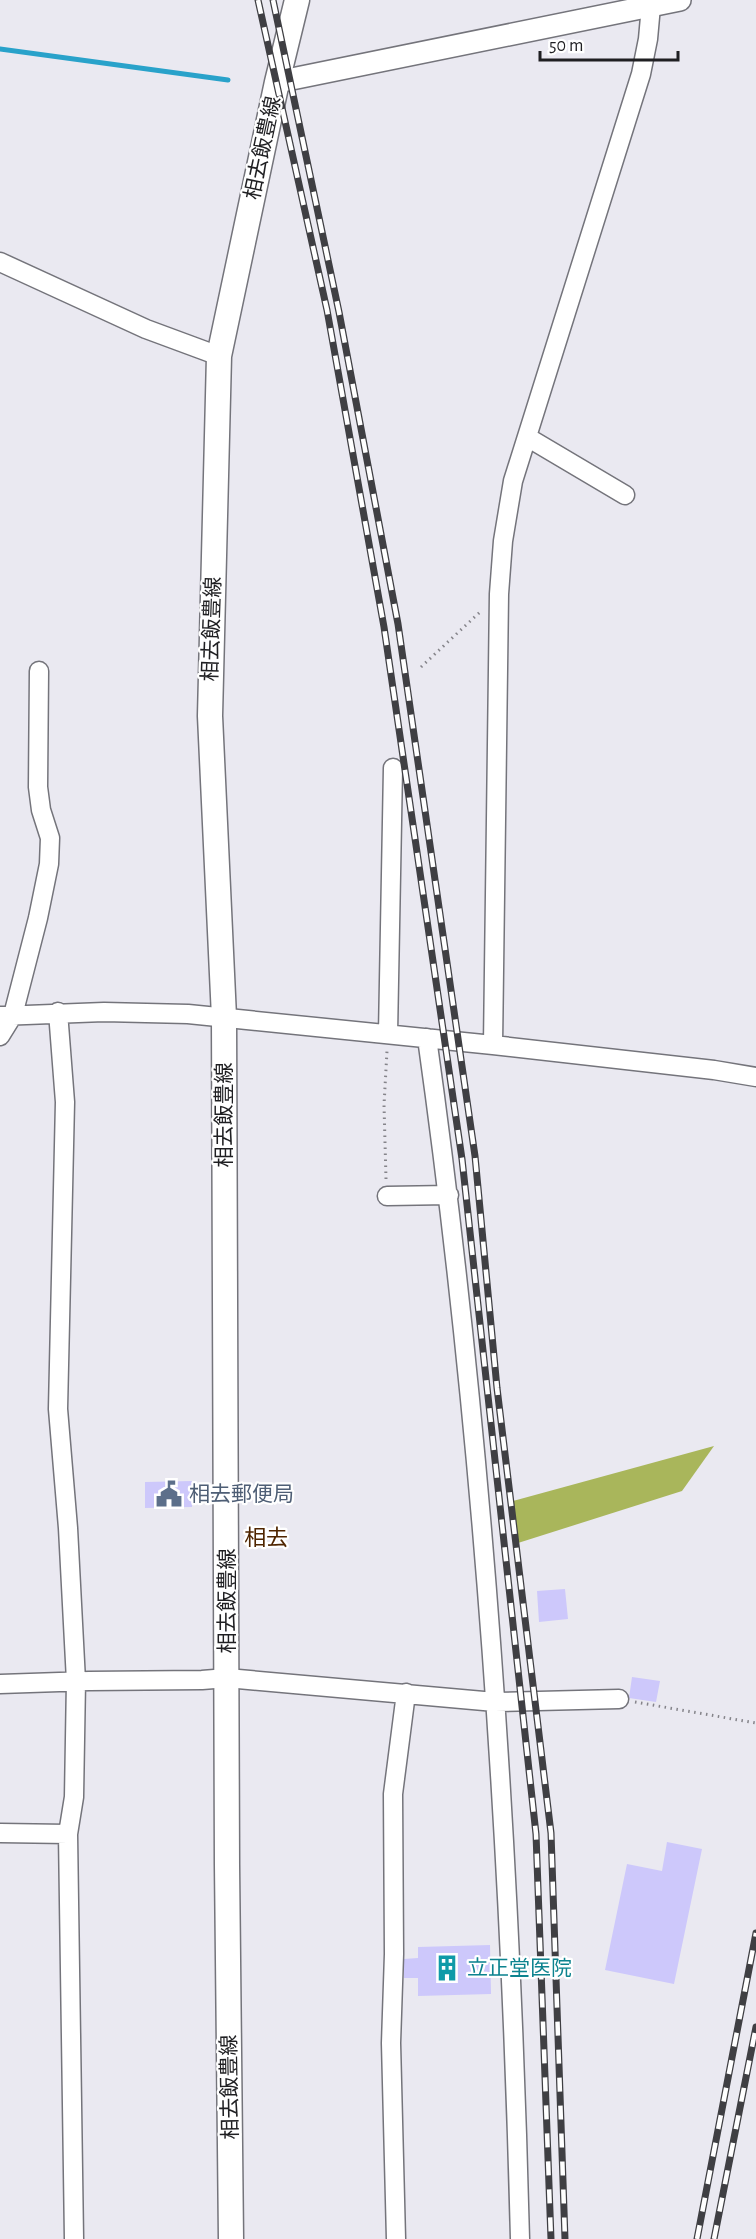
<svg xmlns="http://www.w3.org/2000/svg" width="756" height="2239" viewBox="0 0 756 2239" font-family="'Alegreya Sans','Noto Sans JP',sans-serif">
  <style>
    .forest { fill: #a9b65b }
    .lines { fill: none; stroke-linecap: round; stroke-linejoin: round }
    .stream { stroke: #29a2ca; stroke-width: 5 }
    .building { fill: #cdc8fb }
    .minor-casing { stroke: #74747b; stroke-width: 21 }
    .tertiary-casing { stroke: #74747b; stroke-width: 24 }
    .secondary-casing { stroke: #74747b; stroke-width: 27 }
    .path { stroke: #85848a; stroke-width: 3; stroke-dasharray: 1.5 4.5; stroke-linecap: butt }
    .minor { stroke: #fff; stroke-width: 18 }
    .tertiary { stroke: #fff; stroke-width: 21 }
    .secondary { stroke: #fff; stroke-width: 24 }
    .rail-casing { stroke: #3f3f43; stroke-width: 7 }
    .rail { stroke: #fff; stroke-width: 4.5; stroke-dasharray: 14; stroke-linecap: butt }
    .labels { text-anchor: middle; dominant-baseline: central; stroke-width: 4.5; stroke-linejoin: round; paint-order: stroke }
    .street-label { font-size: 21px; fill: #1f1f22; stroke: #fff }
    .service-label { font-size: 21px; fill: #4e5e75; stroke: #fff; text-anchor: start }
    .culture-label { font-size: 21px; fill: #0d838f; stroke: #fff; text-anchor: start }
    .neighbourhood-label { font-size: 22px; fill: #4f2500; stroke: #fff }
  </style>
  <rect width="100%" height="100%" fill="#eae9f1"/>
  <!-- forest -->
  <path class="forest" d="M714 1446 682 1491 518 1543 513 1501Z"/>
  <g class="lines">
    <!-- stream -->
    <path class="stream" d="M0 49 228 80"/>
  </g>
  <!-- building -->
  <path class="building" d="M192 1481V1507L145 1508V1482Z
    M565 1589 568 1619 539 1622 537 1591Z
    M632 1677 660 1681 656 1702 629 1698Z
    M667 1842 702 1849 674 1984 605 1970 627 1864 662 1871Z
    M490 1945 491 1994 418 1996V1978H404V1959L418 1958V1947Z"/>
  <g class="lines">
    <!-- minor casing -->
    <g class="minor-casing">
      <path id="minor" d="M0 262 146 329 219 356
        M527 437 625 495
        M58 1012 65 1102 58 1409 68 1528 76 1681 74 1797 68 1834 74 2239
        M0 1016 104 1012 188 1014 493 1045 714 1070 756 1077
        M388 1034 393 768
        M0 1036 13 1015 38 918 49 864 50 838 41 810 38 787 39 671
        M427 1038C483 1436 510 1838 520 2239
        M493 1045 499 594 503 541 513 481 641 74 648 39 651 6
        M387 1196 449 1195
        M0 1684 89 1681 202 1680 227 1678 495 1702 619 1699
        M0 1833 68 1834
        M396 2239 391 2043 394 1954 393 1794 406 1693"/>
    </g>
    <!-- tertiary casing -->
    <g class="tertiary-casing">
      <path id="tertiary" d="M277 82 680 0"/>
    </g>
    <!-- secondary casing -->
    <g class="secondary-casing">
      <path id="secondary" d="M231 2239 227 1865 224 1017 210 716 219 356 277 82 297 0"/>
    </g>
    <!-- path -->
    <path class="path" d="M421 667 480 612
      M386 1179 384 1105 387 1051
      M635 1702 756 1723"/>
    <!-- minor -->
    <use href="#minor" class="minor"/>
    <!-- tertiary -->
    <use href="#tertiary" class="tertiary"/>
    <!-- secondary -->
    <use href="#secondary" class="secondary"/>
    <!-- rail casing -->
    <g class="rail-casing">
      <path id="rail" d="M258 0 327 310 384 627 462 1159 536 1834 551 2239
        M273 0 339 312 398 624 475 1156 497 1388 551 1833 565 2239
        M697 2239 756 1933
        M714 2239 756 2027"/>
    </g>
    <!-- rail -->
    <use href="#rail" class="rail"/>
  </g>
  <!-- icons -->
  <defs>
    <g id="civic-bare" transform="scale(2.07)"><path d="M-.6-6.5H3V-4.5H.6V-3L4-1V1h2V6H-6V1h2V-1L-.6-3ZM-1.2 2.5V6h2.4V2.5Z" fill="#5c6f8a" stroke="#fff" stroke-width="2.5" paint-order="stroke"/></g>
    <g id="building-bare" transform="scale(2.07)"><path d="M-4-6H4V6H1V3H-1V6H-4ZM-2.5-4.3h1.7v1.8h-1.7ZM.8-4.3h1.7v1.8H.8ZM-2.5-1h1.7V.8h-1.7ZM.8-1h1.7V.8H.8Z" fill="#0f9aa8" stroke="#fff" stroke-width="2.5" paint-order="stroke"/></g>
  </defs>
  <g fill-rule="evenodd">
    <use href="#civic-bare" x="169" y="1494"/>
    <use href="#building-bare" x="447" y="1968"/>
  </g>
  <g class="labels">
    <!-- street labels -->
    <g class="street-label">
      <text transform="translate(263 148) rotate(-78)">相去飯豊線</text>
      <text transform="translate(212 629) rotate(-88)">相去飯豊線</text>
      <text transform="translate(224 1115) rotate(-90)">相去飯豊線</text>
      <text transform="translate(227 1601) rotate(-90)">相去飯豊線</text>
      <text transform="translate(230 2087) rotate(-91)">相去飯豊線</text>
    </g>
    <!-- service labels -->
    <g class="service-label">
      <text x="189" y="1494">相去郵便局</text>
    </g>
    <!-- culture labels -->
    <g class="culture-label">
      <text x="467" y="1968">立正堂医院</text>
    </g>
    <!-- neighbourhood labels -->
    <g class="neighbourhood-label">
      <text x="266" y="1538">相去</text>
    </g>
  </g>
  <!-- scale -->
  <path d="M540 51v9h138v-9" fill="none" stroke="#1f1f22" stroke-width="3"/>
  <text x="549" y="51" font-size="18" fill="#1f1f22" stroke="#ffffff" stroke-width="4.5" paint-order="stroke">50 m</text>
</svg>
